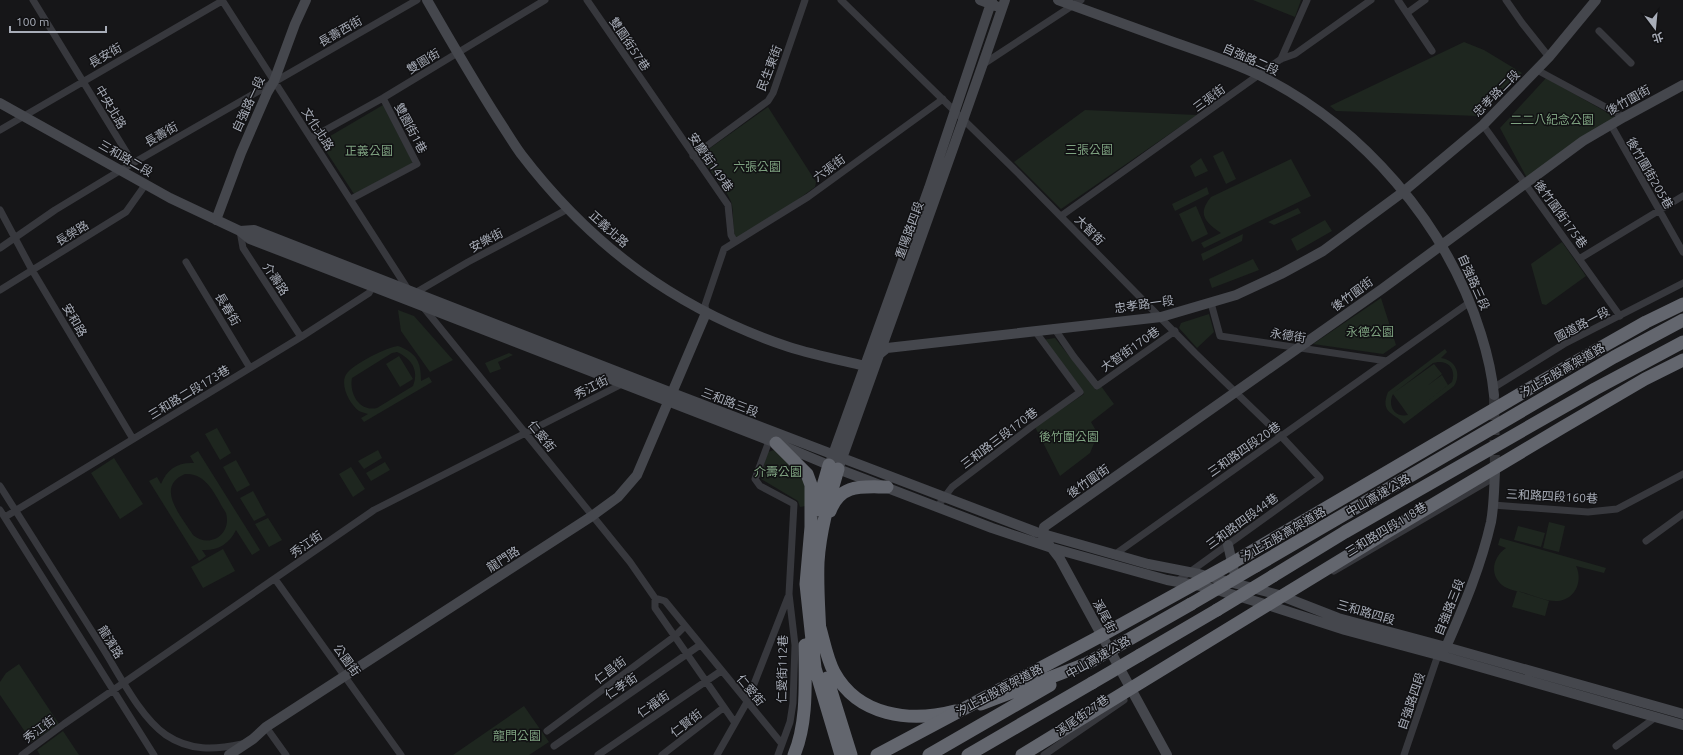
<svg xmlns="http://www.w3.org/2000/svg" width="1683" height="755" viewBox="0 0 1683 755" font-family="Ubuntu,'Noto Sans TC',sans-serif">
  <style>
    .green { fill: #1e261f; fill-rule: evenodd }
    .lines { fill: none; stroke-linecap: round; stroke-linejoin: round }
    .secondary-tunnel { stroke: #333438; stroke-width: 10; stroke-dasharray: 10 5; stroke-linecap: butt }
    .street { stroke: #37383d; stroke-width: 7 }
    .secondary { stroke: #45474d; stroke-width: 10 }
    .highway { stroke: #63666e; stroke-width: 13 }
    .highway-bridge { stroke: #63666e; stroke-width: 13 }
    .labels { text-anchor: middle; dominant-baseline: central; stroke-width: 3; stroke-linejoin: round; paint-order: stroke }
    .street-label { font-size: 12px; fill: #a8adb8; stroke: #111113 }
    .park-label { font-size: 12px; fill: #7fa381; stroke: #111113 }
  </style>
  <rect width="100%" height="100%" fill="#161618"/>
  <!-- green -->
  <path class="green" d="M1253 0H1301L1295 17Z
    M1464 42 1484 50 1522 73 1479 116 1336 111 1330 106Z
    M1546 78 1615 117 1527 178 1500 128Z
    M383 105 413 163 354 194 320 142Z
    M768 107 816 182 815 187 782 211 736 239C732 228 734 216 732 205 730 193 707 167 699 156Z
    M1085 110 1197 115 1061 209 1014 162Z
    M1223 151 1236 179 1226 184 1213 156Z
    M1201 158 1208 171 1195 177 1190 166Z
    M1291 159 1311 196 1204 248 1201 243 1221 233C1205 222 1197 214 1211 197Z
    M1207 187 1209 194 1175 211 1172 204Z
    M1196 206 1208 234 1192 242 1179 214Z
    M1298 208 1301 213 1274 225 1268 222Z
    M1325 220 1332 231 1297 251 1291 239Z
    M1243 234 1242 241 1203 261 1201 254Z
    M1562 242 1586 276 1546 305 1542 304 1531 264Z
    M1253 259 1259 270 1212 288 1209 279Z
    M1381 298 1396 345 1383 354 1313 344Z
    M398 310 414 316 453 360 430 372 401 331Z
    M1209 314 1214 332 1197 348 1179 328 1181 323Z
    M1055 338 1096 390 1101 386 1114 404 1091 422 1098 434 1090 453 1060 476 1035 427 1084 394 1042 340Z
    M398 346C417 353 421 362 421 381L429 377 432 382 364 422 361 418 368 414C365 413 361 412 359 411 349 404 338 382 348 372 358 362 385 348 398 346ZM397 352C412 359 419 370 413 386L377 408C359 412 349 393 352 378L392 353Z
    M1445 349 1447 352 1441 358C1455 360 1462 373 1454 386L1404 424C1396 413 1379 414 1388 392ZM1438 362C1450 361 1456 371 1452 382L1409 415 1448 385 1442 375 1427 386 1442 374 1434 364 1395 392 1433 363ZM1393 394 1401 405 1411 397 1401 405 1408 415C1395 418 1387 406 1393 394Z
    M509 353 513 355 498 362 501 369 490 373 485 363Z
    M399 356 413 379 400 387 386 364Z
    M217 428 231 453 220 460 205 434Z
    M378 450 382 458 364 469 358 461Z
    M774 450 806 479V506L800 507 798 501 761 479 760 476 768 452Z
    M198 451 260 550 252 555 236 530C229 544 218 551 202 550L206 556 199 561 149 481 157 477 161 484C167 469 178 462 194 463L190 456ZM185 474C207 472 216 497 226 513 232 534 210 549 193 535 182 517 154 487 185 474Z
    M114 458 143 504 120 519 91 473Z
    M236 460 250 485 237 492 223 467Z
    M385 462 390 470 371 481 366 473Z
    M351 467 365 489 353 497 339 474Z
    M253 491 266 515 254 521 240 498Z
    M268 518 282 540 269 547 255 524Z
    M1549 522 1565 526 1559 552 1543 548Z
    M1518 526 1545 533 1541 547 1514 540Z
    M1500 538 1606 568 1604 573 1576 566C1583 580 1576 599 1558 601 1548 602 1535 596 1525 593 1518 591 1508 590 1502 585 1489 574 1493 557 1506 548L1498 545Z
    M223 549 235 571 203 588 191 567Z
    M1517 591 1549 601 1545 616 1512 607Z
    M19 664 59 724 32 742 0 695V682L6 673Z
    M524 706 549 742 529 755H453Z
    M63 731 79 755H40L37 750Z"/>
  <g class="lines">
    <!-- secondary-tunnel -->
    <path class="secondary-tunnel" d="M1494 395 1495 472"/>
    <!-- street -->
    <path class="street" d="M33 0 133 163
      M222 0 409 291
      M587 0 728 205 731 235 735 242
      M841 0 1018 173 1195 353 1281 436 1320 478 1176 582
      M1398 0 1432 51
      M1506 0 1522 23 1549 57
      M1407 13 1425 0
      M1599 31 1631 63
      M1281 59 1307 0
      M982 65 1081 0
      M1537 70 1624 117
      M1483 125 1620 316
      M1611 125 1683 252
      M0 130 222 1
      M311 138 383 98 545 0
      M693 156 768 101 773 93 805 0
      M351 199 417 164 383 98
      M0 210 32 270 133 439
      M1061 216 1281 59 1295 54 1371 0
      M240 231 243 248 301 337
      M0 248 55 210 121 170 417 0
      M1579 259 1683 196
      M186 262 250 368
      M0 290 126 212 143 188 144 183
      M415 293 468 262 568 209
      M1211 303 1220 336 1387 361
      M424 308 630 562 655 598 665 601 782 744
      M706 313 705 305 724 249 808 197 943 99
      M1054 328 1074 357 1097 386 1175 331
      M1493 388 1564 344 1683 283
      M769 441 755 479 760 486 794 504 789 594 795 645 793 703 790 722 778 755
      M0 486C34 540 68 593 102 647 119 674 140 717 166 735 190 751 214 750 242 744
      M1493 505 1588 512 1617 509 1683 474
      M937 507 952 487 1031 427 1080 392 1035 331
      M0 510 154 755
      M5 517 301 337 369 293 375 283
      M1646 541 1683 514
      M1114 555 1470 302
      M1334 571 1495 477
      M275 579 401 755
      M655 598V608L735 723
      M266 727 286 755
      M547 731 675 636 685 626
      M554 746 700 645
      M1616 746 1656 717
      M22 755 64 724 374 510 622 384
      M598 755 721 671
      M662 755 723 708
      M717 755 747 702 788 597
      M1044 755 1124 700
      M1404 755 1438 655"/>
    <!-- secondary -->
    <path class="secondary" d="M427 0C450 40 473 80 498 119 506 131 513 143 521 154 592 247 678 310 789 347 814 355 840 360 865 366
      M980 0 996 6
      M1058 0C1097 14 1137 29 1176 43 1204 53 1232 62 1259 75 1362 126 1447 224 1481 334 1487 353 1492 374 1494 395
      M0 103 170 198 240 231 250 239 776 443 838 469 992 528 1052 548 1167 580 1207 587 1271 606 1345 630 1438 655 1683 725
      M216 220 241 153 267 93 274 81 295 24 306 0
      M240 231 254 230 672 393 1036 532 1148 564 1199 574 1279 595 1338 618 1446 647 1683 714
      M865 366 887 348 1161 317 1236 295 1281 274 1323 251 1403 192 1483 125 1549 57 1596 0
      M831 460 929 188 992 0
      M840 464C895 309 952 155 1005 0
      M1228 545 1237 584
      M1443 651 1446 647C1464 606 1481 566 1491 522 1494 506 1494 489 1495 472
      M229 755 253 739 266 727 592 516 618 497 637 475 706 313
      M1167 755 1060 559 1043 537 1044 527 1382 289 1583 141 1624 117 1683 85"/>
    <!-- highway -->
    <path class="highway" d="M776 443 807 474 811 485V527L806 584 815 668 841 755
      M816 510 829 465
      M830 511C841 483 862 487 887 487
      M1256 566 1614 357 1683 320
      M1273 576 1345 532 1595 389 1683 342
      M820 628C824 642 827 659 834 672 858 716 910 723 955 711
      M820 636C819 611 817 587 818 562 820 530 829 500 838 469
      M1126 641 1191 604
      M1140 655 1217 610
      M827 678 851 755
      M981 704 1088 663
      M794 755C808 722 805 681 805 645
      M929 755 1050 685
      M968 755 1092 683"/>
    <!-- highway-bridge -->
    <path class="highway-bridge" d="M1191 604 1256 566
      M1217 610 1273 576
      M1088 663 1126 641
      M1092 683 1140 655
      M877 755 1095 639 1227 566 1556 373 1646 322 1683 304
      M1022 755 1382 535 1563 427 1645 379 1683 360"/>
  </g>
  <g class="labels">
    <!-- street labels -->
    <g class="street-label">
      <text transform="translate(340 31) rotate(-30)">長壽西街</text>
      <text transform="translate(630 44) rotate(56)">雙園街57巷</text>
      <text transform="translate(105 55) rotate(-30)">長安街</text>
      <text transform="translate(1251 59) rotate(24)">自強路二段</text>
      <text transform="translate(423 61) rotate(-31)">雙園街</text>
      <text transform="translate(769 68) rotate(-69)">民生東街</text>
      <text transform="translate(1496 93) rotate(-45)">忠孝路二段</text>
      <text transform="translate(1209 98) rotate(-36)">三張街</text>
      <text transform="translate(1628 100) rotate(-29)">後竹圍街</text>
      <text transform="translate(248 104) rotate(-65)">自強路一段</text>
      <text transform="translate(111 107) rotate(59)">中央北路</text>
      <text transform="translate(411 128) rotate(62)">雙園街1巷</text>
      <text transform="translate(318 129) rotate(57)">文化北路</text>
      <text transform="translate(161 134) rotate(-30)">長壽街</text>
      <text transform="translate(126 158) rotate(30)">三和路二段</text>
      <text transform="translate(711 162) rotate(55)">安慶街149巷</text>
      <text transform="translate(829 168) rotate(-36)">六張街</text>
      <text transform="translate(1650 173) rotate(60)">後竹圍街205巷</text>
      <text transform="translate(1561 214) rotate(54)">後竹圍街175巷</text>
      <text transform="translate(609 229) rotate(42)">正義北路</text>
      <text transform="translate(909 230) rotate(-70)">重陽路四段</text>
      <text transform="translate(1090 230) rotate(45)">大智街</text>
      <text transform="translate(72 233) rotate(-32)">長榮路</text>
      <text transform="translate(486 240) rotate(-28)">安樂街</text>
      <text transform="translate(276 279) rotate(56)">介壽路</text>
      <text transform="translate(1474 282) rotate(66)">自強路三段</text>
      <text transform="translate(1352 294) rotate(-36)">後竹圍街</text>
      <text transform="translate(1144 304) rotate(-8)">忠孝路一段</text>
      <text transform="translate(228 309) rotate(59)">長春街</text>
      <text transform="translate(75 320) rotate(60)">安和路</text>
      <text transform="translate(1582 324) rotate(-28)">國道路一段</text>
      <text transform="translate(1288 335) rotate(9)">永德街</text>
      <text transform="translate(1130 349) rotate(-35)">大智街170巷</text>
      <text transform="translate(1562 370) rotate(-30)">汐止五股高架道路</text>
      <text transform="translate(591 387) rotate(-27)">秀江街</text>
      <text transform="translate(189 392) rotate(-31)">三和路二段173巷</text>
      <text transform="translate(730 402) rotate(21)">三和路三段</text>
      <text transform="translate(542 436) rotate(51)">仁愛街</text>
      <text transform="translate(999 438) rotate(-37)">三和路三段170巷</text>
      <text transform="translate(1244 449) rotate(-35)">三和路四段20巷</text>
      <text transform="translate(1088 481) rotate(-35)">後竹圍街</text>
      <text transform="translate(1378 495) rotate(-30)">中山高速公路</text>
      <text transform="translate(1552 496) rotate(3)">三和路四段160巷</text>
      <text transform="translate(1242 521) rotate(-36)">三和路四段44巷</text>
      <text transform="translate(1386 529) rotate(-31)">三和路四段118巷</text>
      <text transform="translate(1283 534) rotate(-30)">汐止五股高架道路</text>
      <text transform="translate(306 544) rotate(-35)">秀江街</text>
      <text transform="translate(503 559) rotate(-33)">龍門路</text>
      <text transform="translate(1449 607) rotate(-68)">自強路三段</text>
      <text transform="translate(1366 612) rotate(16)">三和路四段</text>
      <text transform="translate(1105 616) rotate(62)">溪尾街</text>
      <text transform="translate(111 642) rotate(58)">龍濱路</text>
      <text transform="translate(1098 657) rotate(-30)">中山高速公路</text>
      <text transform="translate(347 660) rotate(54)">公園街</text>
      <text transform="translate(782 669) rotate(-89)">仁愛街112巷</text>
      <text transform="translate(610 670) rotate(-37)">仁昌街</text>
      <text transform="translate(621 686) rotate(-34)">仁孝街</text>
      <text transform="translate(751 690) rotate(50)">仁愛街</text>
      <text transform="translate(999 690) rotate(-28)">汐止五股高架道路</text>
      <text transform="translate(1411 701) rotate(-71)">自強路四段</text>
      <text transform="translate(653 704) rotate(-35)">仁福街</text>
      <text transform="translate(1082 715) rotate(-35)">溪尾街27巷</text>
      <text transform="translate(686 723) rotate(-38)">仁賢街</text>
      <text transform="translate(39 729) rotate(-36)">秀江街</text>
    </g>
    <!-- park labels -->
    <g class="park-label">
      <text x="1552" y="119">二二八紀念公園</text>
      <text x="1089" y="149">三張公園</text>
      <text x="369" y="150">正義公園</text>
      <text x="757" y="166">六張公園</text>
      <text x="1370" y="331">永德公園</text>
      <text x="1069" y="436">後竹圍公園</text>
      <text x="778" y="471">介壽公園</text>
      <text x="517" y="735">龍門公園</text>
    </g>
  </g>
  <!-- north arrow -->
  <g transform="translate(1655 28) rotate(164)" stroke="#111113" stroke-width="3" paint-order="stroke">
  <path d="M0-3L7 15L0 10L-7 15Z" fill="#a8adb8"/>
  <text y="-6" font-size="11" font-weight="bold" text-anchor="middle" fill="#a8adb8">北</text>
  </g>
  <!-- scale -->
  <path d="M10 26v6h96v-6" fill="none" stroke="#a8adb8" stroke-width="2"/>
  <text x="16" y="26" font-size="12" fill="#a8adb8" stroke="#111113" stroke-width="3" paint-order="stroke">100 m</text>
</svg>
